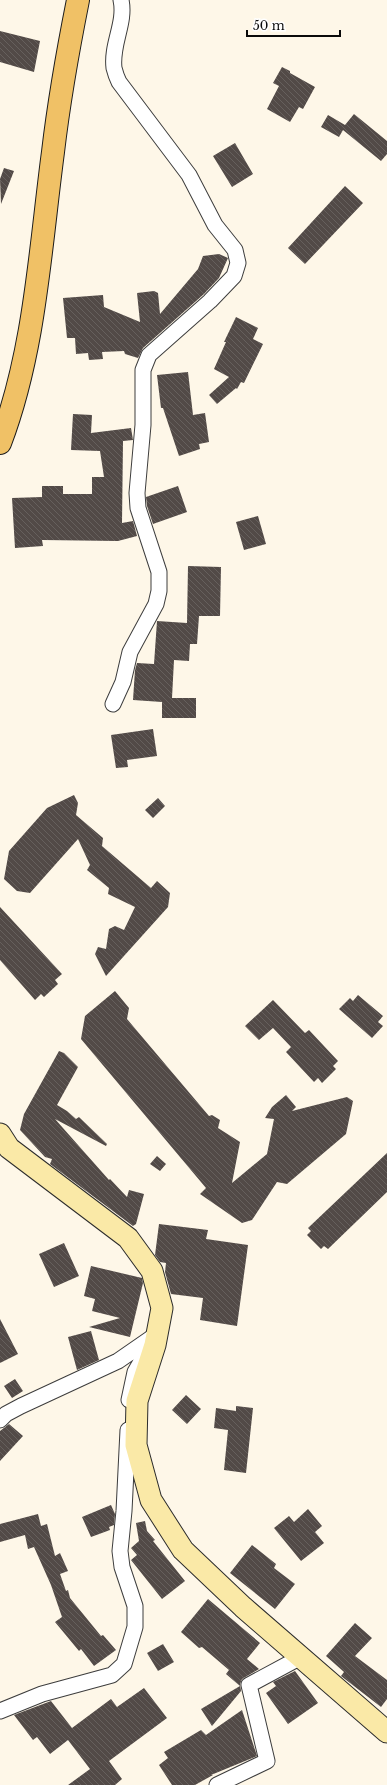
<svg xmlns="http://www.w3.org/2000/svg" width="387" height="1785" viewBox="0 0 387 1785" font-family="'Libre Baskerville',serif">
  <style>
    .building { fill: url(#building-back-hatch) }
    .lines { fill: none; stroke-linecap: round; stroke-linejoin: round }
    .street-casing { stroke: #3d3d3d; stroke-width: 17 }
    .secondary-casing { stroke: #2c2c2c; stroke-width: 23 }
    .primary-casing { stroke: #1b1b1b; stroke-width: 24 }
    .street { stroke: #fff; stroke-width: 15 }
    .secondary { stroke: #fae9a7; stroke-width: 21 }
    .primary { stroke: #f0c166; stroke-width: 22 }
  </style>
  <defs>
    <pattern id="building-back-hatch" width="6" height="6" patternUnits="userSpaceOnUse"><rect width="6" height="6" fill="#524a47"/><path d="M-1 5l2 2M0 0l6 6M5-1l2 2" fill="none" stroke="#66605d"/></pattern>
  </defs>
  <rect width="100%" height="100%" fill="#fef7e8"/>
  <!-- building -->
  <path class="building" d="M0 31 40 41 34 72 0 62Z
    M282 67 290 71V73L315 87 303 109 299 107 290 122 267 109 279 86 273 83Z
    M354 114 387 141V154L381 161 343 130 339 137 321 127 328 115 345 125Z
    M235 143 253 174 232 187 213 156Z
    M4 168 14 171 1 204 0 179Z
    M345 186 363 203 305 264 288 248Z
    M219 254 228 258 219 278 204 294 143 348 138 358 125 354 124 351 102 352 103 359 89 360 88 353 76 354 75 338H67L63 298 103 295 104 307 140 322 137 293 154 291 158 293 160 314 198 269 203 256Z
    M236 317 258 328 253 339 263 344 244 383 241 382 237 389 236 388 217 404 209 395 229 377 214 369 226 342H224Z
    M188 372 193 415 205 413 209 442 199 444 200 449 179 456 163 408H161L157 375Z
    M73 414 92 415 91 433 131 428 133 440 123 441 122 523 133 521 137 536 118 541 42 540 43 546 15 548 12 498 42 497V486H63V494H92V477H104L100 451 71 450Z
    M178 486 187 512 153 524 147 506 146 497Z
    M258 516 266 544 244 550 236 522Z
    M188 566 221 567 220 616H199L197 644H190L189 661 174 660 172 698H196V718H162V702L133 700 135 670 137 663 154 664 157 621 187 623Z
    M153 729 157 756 127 760 128 767 116 768 111 735Z
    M74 795 78 803 76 815 103 838 102 846 151 888 157 881 170 893 168 907 106 976 95 954 98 947 106 949 109 929 115 926 124 930 135 907 108 894 109 888 87 870 90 865 78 839 30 893 17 891 4 879 9 851 47 808Z
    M158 798 165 806 153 818 145 810Z
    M0 907 62 974 55 980 58 984 44 997 41 994 35 1000 0 960Z
    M115 991 129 1008 127 1019 209 1116 212 1115 220 1120 218 1128 240 1142 232 1183 267 1154 274 1119 265 1118 272 1107 286 1095 296 1107 292 1111 347 1097 353 1101 346 1134 287 1184 277 1182 252 1220 242 1223 200 1194 206 1188 81 1039 85 1016Z
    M358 995 383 1016 378 1022 383 1026 372 1038 339 1009 350 998 353 1001Z
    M273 1000 305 1033 309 1030 338 1061 333 1066 336 1069 322 1083 318 1078 314 1082 286 1052 291 1047 273 1028 259 1040 245 1026Z
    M59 1051 64 1053 78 1067 57 1105 67 1111 76 1119 79 1117 107 1144 106 1146 55 1119 109 1180 110 1179 127 1197 129 1190 144 1194 136 1224 133 1226 50 1164 52 1159 45 1157 20 1130 24 1114Z
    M387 1153V1192L328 1249 324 1246 321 1249 307 1235 311 1231 308 1228Z
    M157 1156 166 1164 160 1171 150 1164Z
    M159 1224 208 1230 206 1239 248 1245 237 1326 200 1320 203 1298 171 1294 165 1272 166 1263 160 1262 155 1255Z
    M64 1243 79 1276 54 1287 39 1254Z
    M91 1266 142 1278 143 1283 130 1337 89 1327 120 1318 92 1311 95 1299 84 1296Z
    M0 1319 18 1354 0 1363Z
    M91 1331 99 1360 77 1370 68 1337Z
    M15 1379 23 1391 12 1398 4 1386Z
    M186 1395 201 1409 187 1424 172 1410Z
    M236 1406 253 1408 246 1473 224 1470 228 1430 214 1428 216 1408 236 1411Z
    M9 1424 23 1436 0 1461V1431Z
    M111 1505 115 1514 114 1525 109 1527 110 1530 91 1537 82 1517Z
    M308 1509 322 1526 315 1532 324 1543 301 1561 274 1528 289 1516 294 1522Z
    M38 1514 41 1526 47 1524 55 1556 60 1553 68 1571 60 1574 66 1591 68 1590 70 1598 101 1636 103 1635 116 1650 94 1666 81 1649 79 1651 55 1622 62 1617 51 1585 34 1547 28 1549 25 1535 0 1542V1524Z
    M145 1521 147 1531 155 1540 153 1541 185 1581 162 1599 131 1560 137 1555 131 1548 139 1541 136 1523Z
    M252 1545 276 1564 274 1568 295 1584 275 1609 230 1573Z
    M208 1599 260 1643 247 1659 259 1669 242 1679 240 1684 241 1691 212 1726 201 1709 240 1686 226 1674 229 1670 202 1647 199 1648 181 1632Z
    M355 1623 372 1638 355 1656 387 1680V1699L381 1707 341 1676 344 1672 326 1656Z
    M163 1644 174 1662 158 1671 147 1653Z
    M295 1671 318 1703 288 1724 266 1693 276 1686 273 1682Z
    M144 1688 167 1718 109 1761 122 1779 115 1785H68L90 1769 68 1740 50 1754 37 1737 33 1740 14 1715 51 1701 72 1728 111 1699 117 1707Z
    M242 1710 257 1756 211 1775H213L195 1785H172L159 1765 168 1758 164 1752 201 1730 206 1735Z"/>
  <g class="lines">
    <!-- street casing -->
    <g class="street-casing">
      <path id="street" d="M113 704 123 682 130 652 156 604 159 591V572L138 508 137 493 143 425V370L149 355 210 301 234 276 238 263 235 250 215 225 189 175 119 82C117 78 115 72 114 68 111 44 126 23 121 0
        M0 1420 6 1414 21 1406 118 1361 157 1334 135 1372 129 1400
        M0 1711 42 1694 112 1675 124 1664 135 1627V1606L122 1567 120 1551 124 1511 128 1430
        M217 1785 267 1761 249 1685 301 1657"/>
    </g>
    <!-- secondary casing -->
    <g class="secondary-casing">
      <path id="secondary" d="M0 1134 9 1148 128 1238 152 1271 162 1308 155 1345 137 1401 136 1445 151 1500 183 1550 243 1607 387 1732"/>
    </g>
    <!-- primary casing -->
    <g class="primary-casing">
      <path id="primary" d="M0 443C35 351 40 250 53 152 59 101 68 50 78 0"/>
    </g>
    <!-- street -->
    <use href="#street" class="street"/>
    <!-- secondary -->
    <use href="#secondary" class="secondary"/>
    <!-- primary -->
    <use href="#primary" class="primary"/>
  </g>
  <!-- scale -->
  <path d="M247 30v6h93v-6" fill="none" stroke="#0a0a0a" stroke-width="2"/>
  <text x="253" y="30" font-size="12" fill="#0a0a0a" stroke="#ffffff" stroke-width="3" paint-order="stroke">50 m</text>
</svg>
